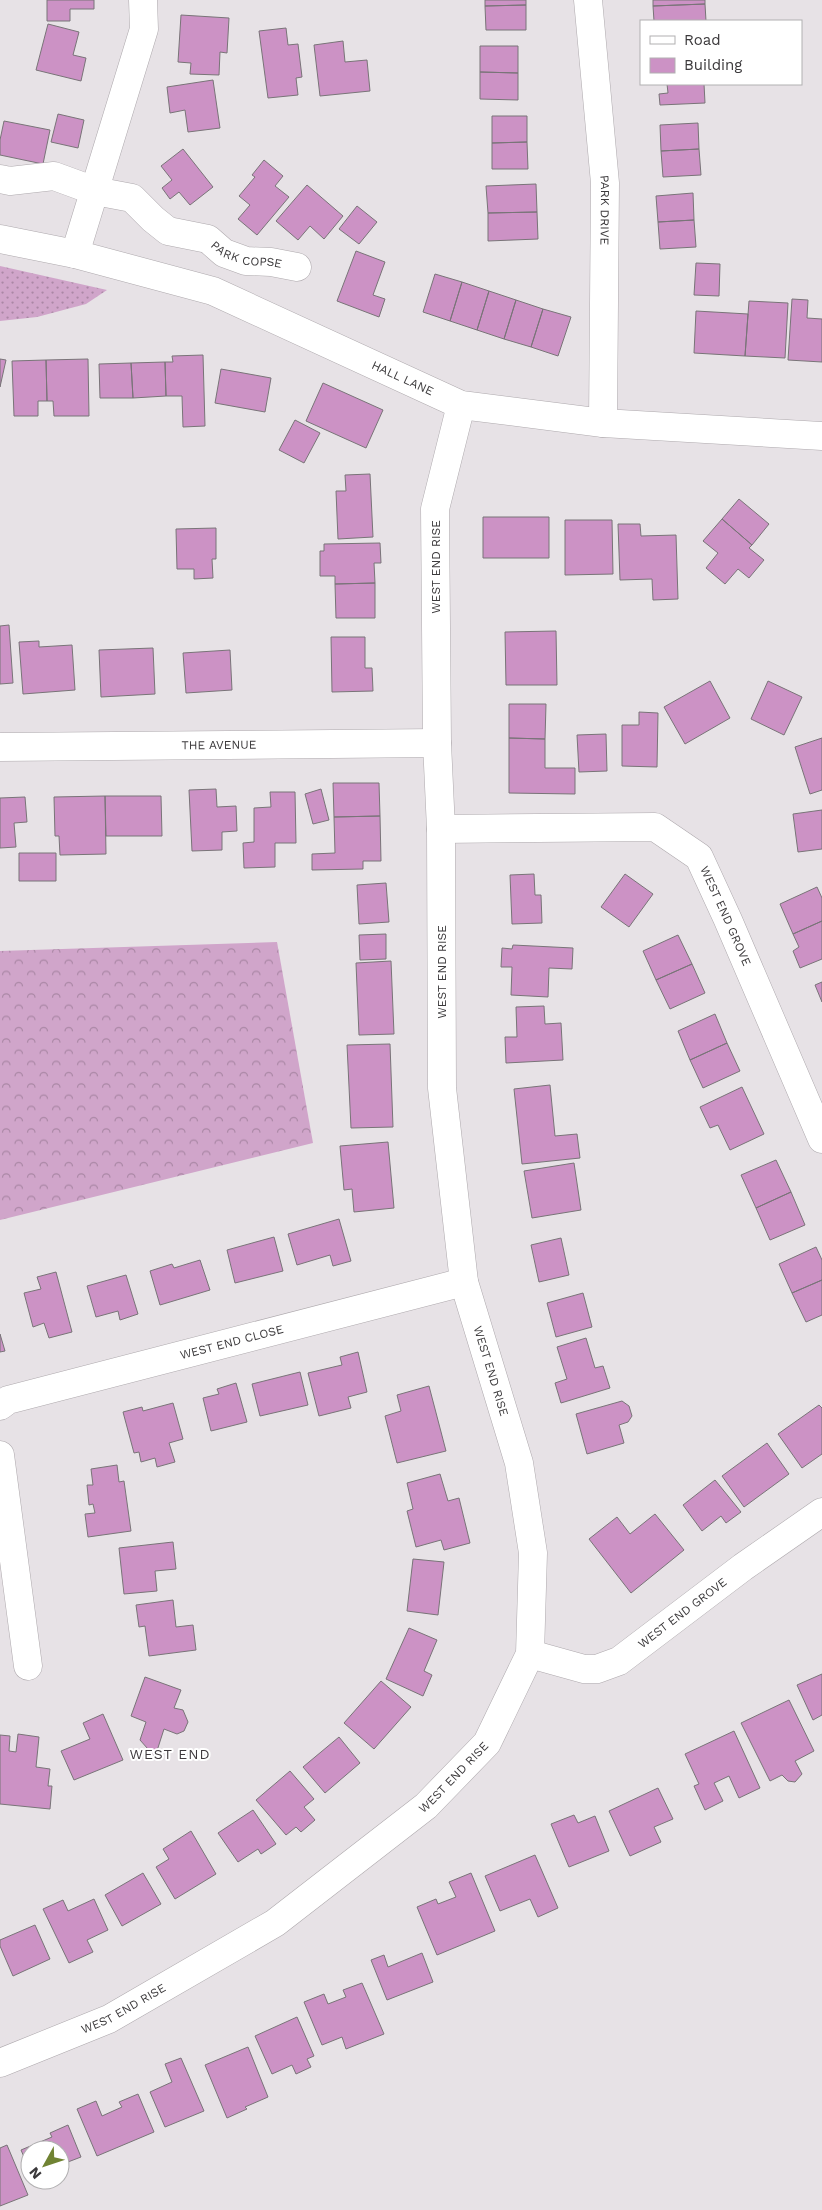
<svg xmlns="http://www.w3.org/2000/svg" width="822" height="2210" viewBox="0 0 822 2210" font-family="'Work Sans',sans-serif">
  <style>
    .grass { fill: url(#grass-dots) }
    .forest { fill: url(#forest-crowns) }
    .building { fill: #cc92c5; stroke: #797478 }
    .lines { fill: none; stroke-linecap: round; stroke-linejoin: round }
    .minor-casing { stroke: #aea9ad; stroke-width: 29 }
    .minor { stroke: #fff; stroke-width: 28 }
    .labels { text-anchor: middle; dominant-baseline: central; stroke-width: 4; stroke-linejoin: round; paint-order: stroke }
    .street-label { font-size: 12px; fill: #3b393b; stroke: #fff }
    .neighbourhood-label { font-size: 14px; letter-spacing: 1px; fill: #3e393d; stroke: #fff }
  </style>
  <defs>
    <pattern id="grass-dots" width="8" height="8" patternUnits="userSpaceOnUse" patternTransform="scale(1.25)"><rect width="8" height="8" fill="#d0a5ca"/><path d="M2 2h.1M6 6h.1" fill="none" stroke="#aa87a5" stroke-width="1.8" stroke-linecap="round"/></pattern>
    <pattern id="forest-crowns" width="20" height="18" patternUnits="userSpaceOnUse" patternTransform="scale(1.25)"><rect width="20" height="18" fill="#d0a5ca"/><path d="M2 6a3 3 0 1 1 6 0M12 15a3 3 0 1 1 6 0" fill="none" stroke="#aa87a5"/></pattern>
  </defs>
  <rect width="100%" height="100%" fill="#e7e2e6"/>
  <!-- grass -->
  <path class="grass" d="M0 266 107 290 86 304 37 317 0 321Z"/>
  <!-- forest -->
  <path class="forest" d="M277 942 313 1143 0 1220V951Z"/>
  <!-- building -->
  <path class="building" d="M47 0H94V9H70V21H47Z
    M485 0H526V5L485 6Z
    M653 0H705V4L653 6Z
    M705 4 706 21H654L653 6Z
    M526 5V30H486L485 6Z
    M181 15 229 18 227 53 220 52 219 75 190 74 191 63 178 62Z
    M48 24 79 32 73 55 86 58 81 81 36 70Z
    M286 28 288 45 298 44 302 77 296 78 298 95 268 98 259 31Z
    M343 41 345 62 367 60 370 91 320 96 314 45Z
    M480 46H518V73L480 72Z
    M480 72 518 73V100L480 99Z
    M213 80 220 128 188 132 185 110 170 113 167 87Z
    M667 84H704L705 103 660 105 659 94 668 93Z
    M58 114 84 120 78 148 51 142Z
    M492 116H527V142L492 143Z
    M4 121 50 130 43 164 0 155V140Z
    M698 123 699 149 661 151 660 125Z
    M527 142 528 169H492V143Z
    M183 149 213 187 190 205 179 192 170 199 162 188 172 180 161 166Z
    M699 149 701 175 663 177 661 151Z
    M264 160 283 176 275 186 289 197 257 235 238 219 250 205 239 196 255 177 252 175Z
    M536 184 537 212 488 213 486 186Z
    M307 185 343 216 324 239 310 226 298 240 276 221Z
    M693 193 694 220 658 222 656 196Z
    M357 206 377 222 359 244 339 229Z
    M537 212 538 239 488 241V213Z
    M694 220 696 247 660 249 658 222Z
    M356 251 385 262 373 295 385 299 379 317 337 301Z
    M696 263 720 264 719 296 694 295Z
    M435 274 462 282 450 321 423 312Z
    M462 282 489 291 477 330 450 321Z
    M489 291 516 300 504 339 477 330Z
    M792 299 808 300 807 318 822 319V362L788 360Z
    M516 300 543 309 531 347 504 339Z
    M749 301 788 303 785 358 745 356Z
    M543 309 571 317 558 356 531 347Z
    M696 311 748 314 745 356 694 353Z
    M203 355 205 426 183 427 182 396H166L165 362H173L172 356Z
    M0 359 6 360 0 387Z
    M88 359 89 416H54L53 401H47L46 360Z
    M46 360 47 401H38V416H14L12 361Z
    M165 362 166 396 133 398 131 363Z
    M131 363 133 398H100L99 364Z
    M221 369 271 378 265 412 215 403Z
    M323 383 383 410 366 448 306 421Z
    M295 420 320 433 304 463 279 450Z
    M370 474 373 537 338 539 336 491H346L345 475Z
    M739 499 769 524 752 545 722 519Z
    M483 517H549V558H483Z
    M722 519 752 545 749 548 764 560 749 578 738 569 725 584 706 568 718 553 703 541Z
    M565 520H612L613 574 565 575Z
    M618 524H640L641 536 676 535 678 599 653 600 652 579 620 580Z
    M216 528V559H212L213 578 194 579V569H177L176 529Z
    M380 543 381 563H374L375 583 335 584V576H320V551H324V544Z
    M375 583V618H336L335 584Z
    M9 625 13 683 0 684V626Z
    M556 631 557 685H506L505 632Z
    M331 637H365V668H372L373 691 332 692Z
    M39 641V647L72 645 75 690 23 694 19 642Z
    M153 648 155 694 101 697 99 650Z
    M230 650 232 690 186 693 183 653Z
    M710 681 730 718 685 744 664 707Z
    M768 681 802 697 784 735 751 719Z
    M509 704H546L545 739 509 738Z
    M639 712 658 713 657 767 622 766V725H639Z
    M606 734 607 771 579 772 577 735Z
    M509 738 545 739V768H575V794L509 793Z
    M822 738V790L810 794 795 747Z
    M333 783H379L380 816 334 817Z
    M216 789 217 807 236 806 237 831 222 832V850L192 851 189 790Z
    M321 789 329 820 313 824 305 794Z
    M270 792H295L296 843H275V867L244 868 243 843 254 842V808L271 807Z
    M105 796 106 854 60 855 59 836H55L54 797Z
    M105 796H161L162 836H106Z
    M25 797 27 822 14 823 16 847 0 848V798Z
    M822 810V849L798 852 793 814Z
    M380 816 381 861H363V869L312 870V854L335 853 334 817Z
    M19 853H56V881H19Z
    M534 874 535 895H541L542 923 512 924 510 875Z
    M625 874 653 894 629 927 601 907Z
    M386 883 389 922 359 924 357 885Z
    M817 887 822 898V921L793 934 780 904Z
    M822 921V959L800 968 793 951 799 947 793 934Z
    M386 934V959L360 960 359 935Z
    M678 935 692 964 656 980 643 951Z
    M513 945 573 948 572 969 549 968 548 997 511 995 512 967H501L502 948 512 949Z
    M391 961 394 1034 359 1035 356 963Z
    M692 964 705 993 670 1009 656 980Z
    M822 982V1002L815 985Z
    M544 1006 545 1024 561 1023 563 1060 506 1063 505 1037H517L516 1007Z
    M715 1014 727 1043 690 1060 678 1031Z
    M727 1043 740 1071 703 1088 690 1060Z
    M390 1044 393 1127 351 1128 347 1045Z
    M550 1085 555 1136 577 1134 580 1158 522 1164 514 1089Z
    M742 1087 764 1134 730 1150 718 1125 710 1128 700 1107Z
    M388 1142 394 1208 354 1212 352 1189 344 1190 340 1146Z
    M776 1160 791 1192 756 1208 741 1175Z
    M574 1163 581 1210 532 1218 524 1171Z
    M791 1192 805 1225 770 1240 756 1208Z
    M339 1219 351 1261 333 1266 330 1255 297 1265 288 1234Z
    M274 1237 283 1271 235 1283 227 1250Z
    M561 1238 569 1275 539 1282 531 1245Z
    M816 1247 822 1260V1280L792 1293 779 1264Z
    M200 1260 210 1290 160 1305 150 1271 172 1264 174 1268Z
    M56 1272 72 1332 49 1338 44 1323 33 1327 24 1293 41 1289 37 1277Z
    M126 1275 138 1314 120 1320 118 1311 96 1317 87 1286Z
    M822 1280V1315L806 1322 792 1293Z
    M583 1293 592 1327 556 1337 547 1303Z
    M0 1334 5 1351 0 1352Z
    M586 1338 595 1368 603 1366 610 1388 561 1403 555 1383 567 1379 557 1347Z
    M358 1352 367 1392 348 1397 351 1408 319 1416 308 1373 342 1365 340 1357Z
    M300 1372 308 1405 260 1416 252 1384Z
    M236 1383 247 1422 211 1431 203 1398 219 1394 217 1389Z
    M429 1386 446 1451 397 1463 385 1416 401 1411 397 1395Z
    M622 1401 629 1406 632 1416 628 1422 619 1425 624 1443 587 1454 576 1414Z
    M173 1403 183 1439 169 1443 175 1462 157 1467 155 1458 141 1462 139 1452 134 1453 123 1412 142 1407 143 1411Z
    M819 1405 822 1408V1454L802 1468 778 1434Z
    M767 1443 789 1474 744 1507 722 1476Z
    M117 1465 119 1482 124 1481 131 1531 88 1537 85 1514 95 1513 93 1504 89 1505 87 1485H93L91 1469Z
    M440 1474 448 1501 459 1498 470 1543 444 1550 441 1540 416 1547 407 1511 413 1509 407 1483Z
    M715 1480 741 1512 726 1523 721 1516 702 1531 683 1505Z
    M655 1514 684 1550 631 1593 589 1539 617 1517 630 1534Z
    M173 1542 176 1569 155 1571 157 1591 124 1594 119 1548Z
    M413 1559 444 1562 438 1615 407 1611Z
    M173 1600 176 1627 193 1625 196 1650 149 1656 145 1626 139 1627 136 1605Z
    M409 1628 437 1640 424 1671 432 1675 423 1696 386 1679Z
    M822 1674V1715L813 1720 797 1685Z
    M145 1677 181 1690 174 1708 183 1710 188 1722 184 1731 177 1734 164 1729 155 1757 140 1740 146 1722 131 1716Z
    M381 1681 411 1707 374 1749 344 1723Z
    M789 1700 814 1751 795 1761 802 1774 795 1782 788 1781 782 1775 770 1781 741 1723Z
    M103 1714 123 1760 74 1780 61 1751 90 1739 83 1723Z
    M734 1731 760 1788 739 1798 729 1776 714 1783 723 1801 705 1810 694 1786 699 1784 685 1754Z
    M18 1734 39 1737 36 1767 50 1769 48 1786H52L50 1809 0 1804V1735L10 1736 9 1751 16 1752Z
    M339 1737 360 1763 325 1793 303 1767Z
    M290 1771 314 1799 304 1807 315 1820 301 1832 296 1827 286 1835 256 1800Z
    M658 1788 673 1819 654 1827 661 1842 630 1856 609 1811Z
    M253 1810 276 1844 261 1854 258 1849 238 1862 218 1833Z
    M574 1815 578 1823 595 1816 609 1851 569 1867 551 1824Z
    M191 1831 216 1874 175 1899 156 1867 169 1859 163 1849Z
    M535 1855 558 1908 538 1917 530 1899 500 1911 485 1876Z
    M143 1873 161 1904 122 1926 105 1895Z
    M471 1873 495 1931 437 1955 417 1907 436 1899 438 1904 456 1897 449 1882Z
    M94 1899 108 1930 87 1940 93 1952 69 1963 43 1909 63 1900 68 1911Z
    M35 1925 50 1959 13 1976 0 1946V1940Z
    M422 1953 433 1982 387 2000 371 1960 384 1955 388 1967Z
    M362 1983 384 2034 346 2049 342 2037 322 2045 304 2002 324 1994 328 2004 346 1997 343 1990Z
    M297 2017 314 2056 307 2059 311 2067 296 2074 292 2065 272 2074 255 2036Z
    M248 2047 268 2097 245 2107 247 2109 227 2118 205 2065Z
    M181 2058 204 2111 165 2127 150 2092 172 2082 165 2064Z
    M138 2094 154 2132 97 2156 77 2109 96 2101 102 2116 122 2107 119 2102Z
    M68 2125 81 2157 60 2165V2150H30V2171L21 2150 52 2137 50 2133Z
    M7 2145 28 2195 0 2206V2148Z"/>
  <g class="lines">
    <!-- minor casing -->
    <g class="minor-casing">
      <g id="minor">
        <path id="s1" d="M588 0 605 183 603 423"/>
        <path id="s2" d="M0 179 10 181 54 176 95 191 132 198 153 219 168 231 208 239 224 253 246 261 271 262 297 267"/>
        <path id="s3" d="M0 239 75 254 213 291 461 405 603 423 822 436"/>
        <path d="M75 254 144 29 143 0"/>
        <path id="s4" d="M0 747 437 743"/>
        <path id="s5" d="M441 829 655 827 699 857 728 920 822 1139"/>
        <path id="s6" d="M0 1406 8 1400 464 1282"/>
        <path d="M0 1455 28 1666"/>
        <path id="s7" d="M530 1654 584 1669H597L619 1661 743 1567 822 1512"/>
        <path id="s8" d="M0 2063 109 2019 275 1923 426 1806 487 1743 530 1654 533 1553 519 1463 464 1282 442 1088 441 829 437 743 435 509 461 405"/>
      </g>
    </g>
    <!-- minor -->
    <use href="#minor" class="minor"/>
  </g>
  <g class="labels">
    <!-- street labels -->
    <g class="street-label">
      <text stroke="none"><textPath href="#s1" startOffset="211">PARK DRIVE</textPath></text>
      <text stroke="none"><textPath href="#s2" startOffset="269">PARK COPSE</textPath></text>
      <text stroke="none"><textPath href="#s3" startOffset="428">HALL LANE</textPath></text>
      <text transform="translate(436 567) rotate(-90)">WEST END RISE</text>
      <text stroke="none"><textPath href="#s4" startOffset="219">THE AVENUE</textPath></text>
      <text stroke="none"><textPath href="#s5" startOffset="332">WEST END GROVE</textPath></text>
      <text transform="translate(442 972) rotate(-90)">WEST END RISE</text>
      <text stroke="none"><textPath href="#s6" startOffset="241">WEST END CLOSE</textPath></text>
      <text transform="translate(491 1371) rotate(73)">WEST END RISE</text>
      <text stroke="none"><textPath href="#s7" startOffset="172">WEST END GROVE</textPath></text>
      <text stroke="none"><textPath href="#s8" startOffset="540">WEST END RISE</textPath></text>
      <text stroke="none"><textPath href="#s8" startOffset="135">WEST END RISE</textPath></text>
    </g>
    <!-- neighbourhood labels -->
    <g class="neighbourhood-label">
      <text x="170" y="1754">WEST END</text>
    </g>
  </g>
  <!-- legend -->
  <rect x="640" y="20" width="162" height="65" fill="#ffffff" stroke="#b1b0b1"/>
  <rect x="650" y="36" width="25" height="8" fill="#ffffff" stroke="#b1b0b1"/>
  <text x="684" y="45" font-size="15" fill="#3b393b">Road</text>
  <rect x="650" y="58" width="25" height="15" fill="#cc92c5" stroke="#b1b0b1"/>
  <text x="684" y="70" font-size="15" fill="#3b393b">Building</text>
  <!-- north arrow -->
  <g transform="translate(45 2165) rotate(230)"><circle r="24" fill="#ffffff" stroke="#b1b0b1"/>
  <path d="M0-4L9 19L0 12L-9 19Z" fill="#708333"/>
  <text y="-8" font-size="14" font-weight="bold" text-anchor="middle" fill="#3b393b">N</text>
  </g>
</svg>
